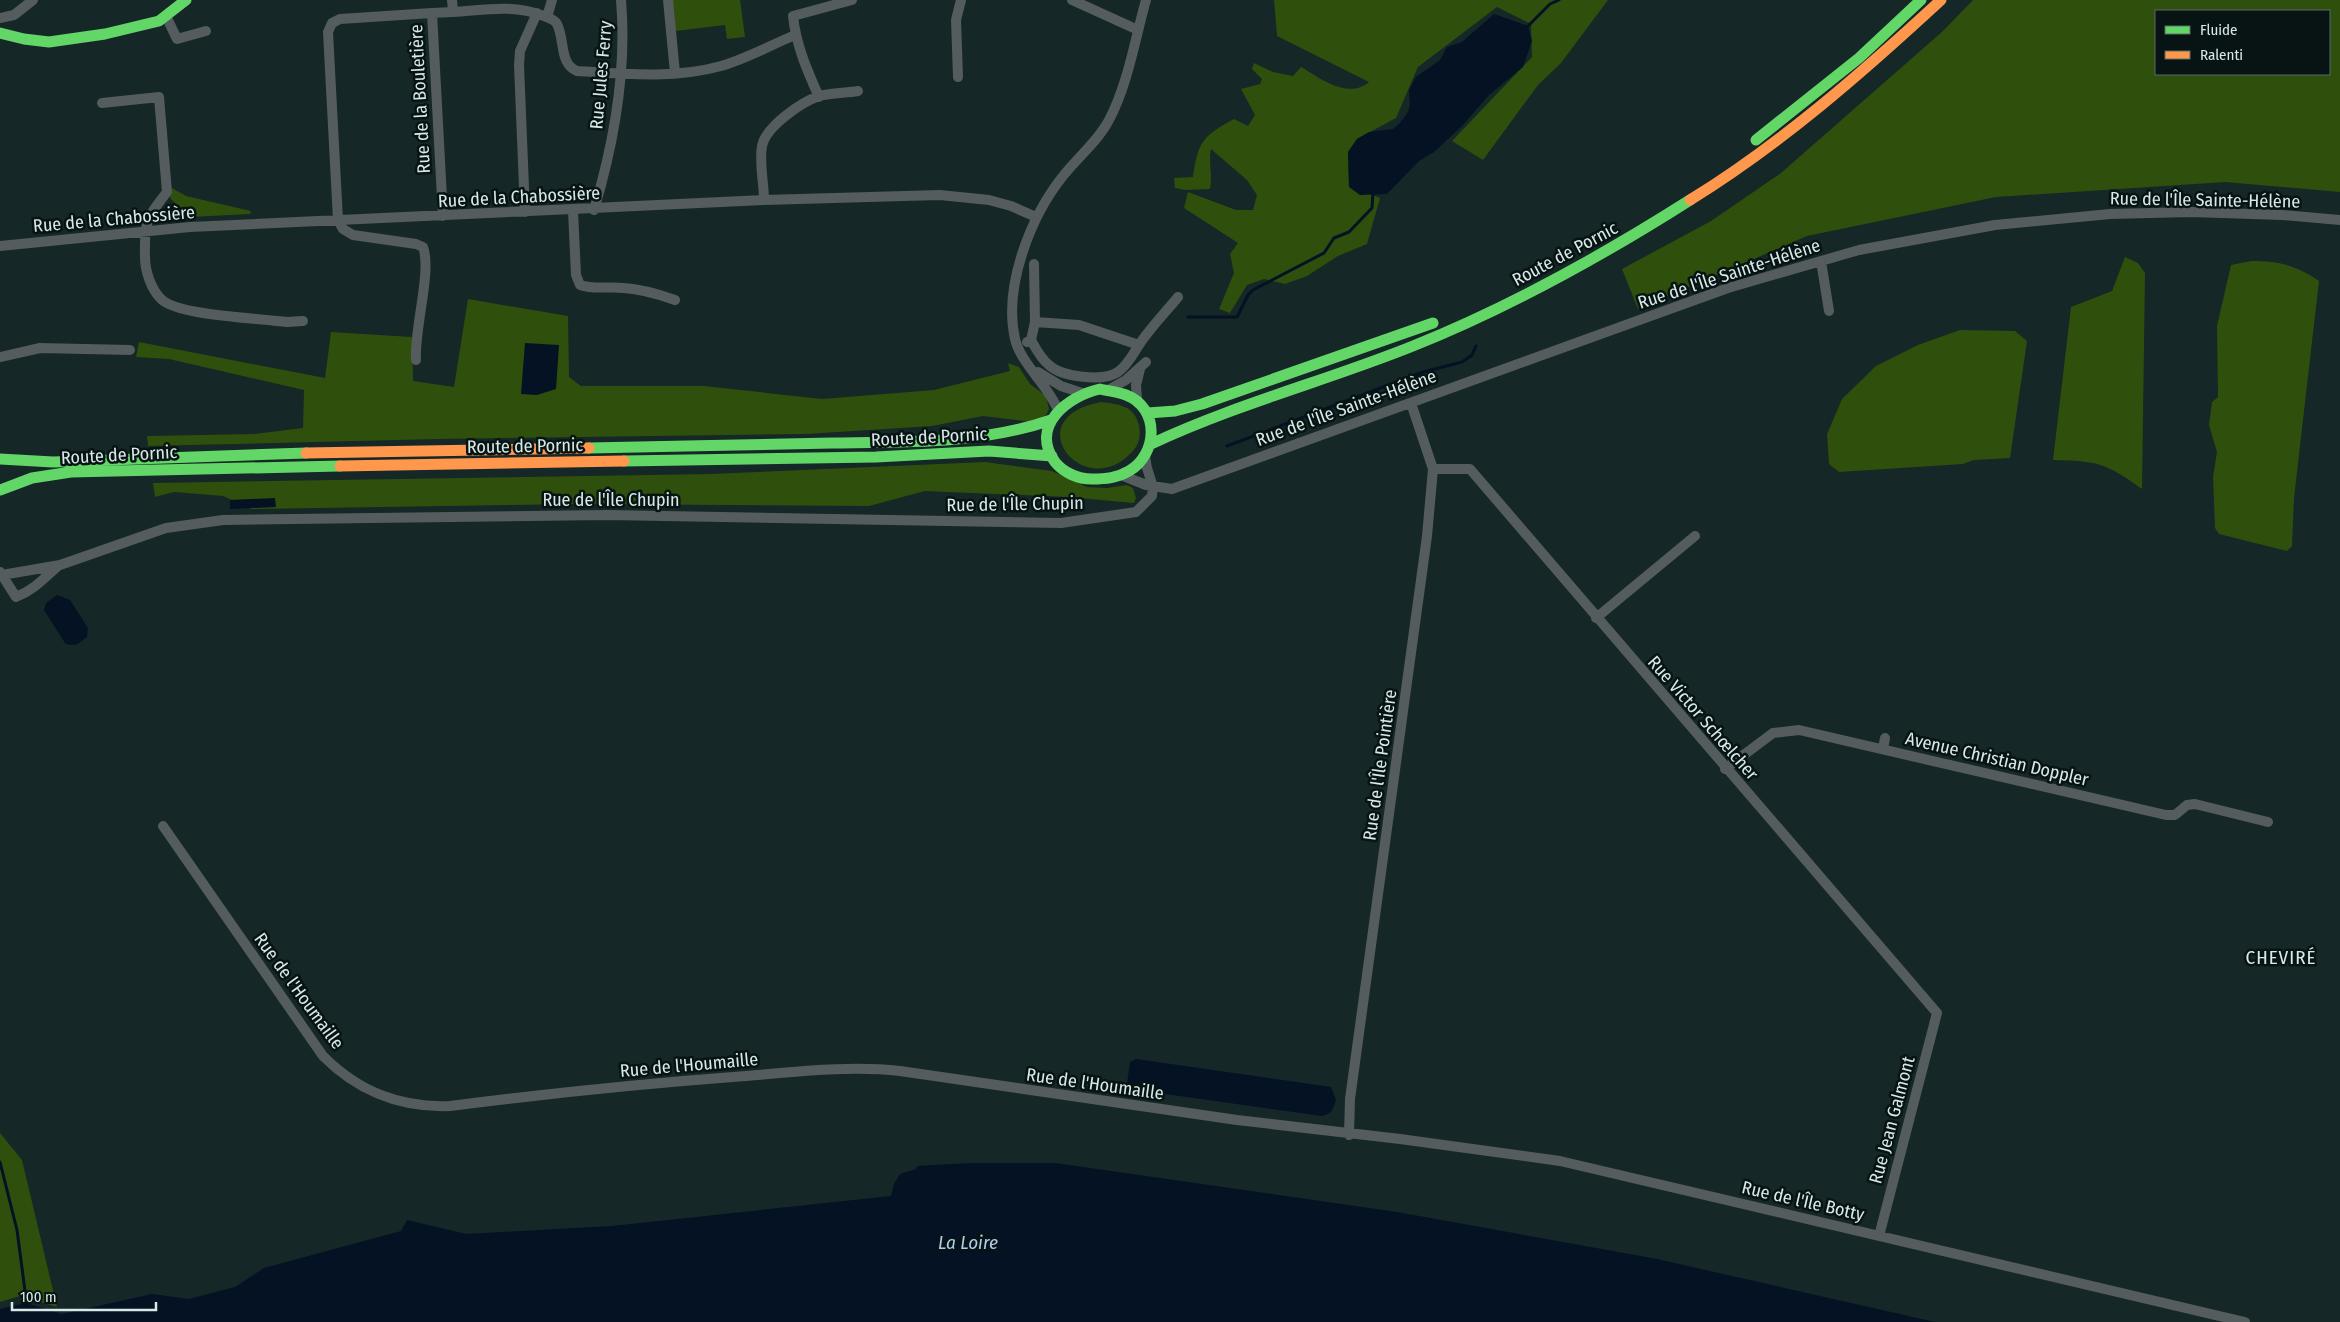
<svg xmlns="http://www.w3.org/2000/svg" width="2340" height="1322" viewBox="0 0 2340 1322" font-family="'Fira Sans Condensed',sans-serif">
  <style>
    .green { fill: #2f4f0d; fill-rule: evenodd }
    .water { fill: #041223 }
    .lines { fill: none; stroke-linecap: round; stroke-linejoin: round }
    .stream { stroke: #041223; stroke-width: 3 }
    .street { stroke: #545c5d; stroke-width: 10 }
    .fast { stroke: #63d668; stroke-width: 11 }
    .slow { stroke: #ff974d; stroke-width: 11 }
    .labels { text-anchor: middle; dominant-baseline: central; stroke-width: 5; stroke-linejoin: round; paint-order: stroke }
    .street-label { font-size: 18px; fill: #d8eae8; stroke: #071413 }
    .neighbourhood-label { font-size: 19px; letter-spacing: 1px; fill: #d8eae8; stroke: #071413 }
    .water-label { font-size: 19px; font-style: italic; fill: #afccee; stroke: #071413 }
  </style>
  <rect width="100%" height="100%" fill="#152726"/>
  <!-- green -->
  <path class="green" d="M671 0H740L745 37 727 39 725 25 675 31Z
    M1274 0H1608L1561 63 1538 85 1483 160 1452 141 1532 57 1531 24 1497 7 1418 67 1396 118 1357 139 1348 152 1349 186 1380 198 1367 244 1338 256 1307 276 1285 284 1264 279 1247 285 1230 313 1219 309 1234 273 1230 254 1238 243 1184 208 1188 192 1236 210H1253L1257 195 1247 180 1211 149C1208 162 1213 175 1210 189L1185 190 1175 188 1174 178 1193 177C1198 141 1203 136 1234 119L1248 126 1255 115 1241 89 1260 84 1262 79 1252 69 1254 63 1273 72 1293 76 1301 67C1320 78 1348 100 1369 82L1277 36Z
    M1973 0H2340V192L2225 182 1996 197 1807 236 1638 309 1622 269 1711 221 1781 173 1943 31ZM2156 11H2329V74H2156Z
    M172 188 186 196 251 211 250 214 171 218 153 221 161 208 167 213 176 204 170 198Z
    M2125 257 2138 263 2145 273 2142 489C2106 463 2098 461 2053 460L2071 307 2112 291Z
    M2251 261C2279 261 2295 265 2319 281L2294 498 2292 546 2287 551 2219 534 2215 528 2213 477 2217 452 2209 425 2212 402 2218 397 2217 326 2231 265Z
    M468 299 568 316 569 377 581 386H704L822 399 934 390 1010 371 1008 363 1019 367 1030 384 1046 396 1049 409 1046 415 1033 422 983 416 932 426 806 434 439 439 148 446 147 436 254 434 303 428 304 390 169 359 136 357 139 342 325 378 331 332 412 337 413 381 454 387Z
    M1960 330 2015 331 2027 341 2010 458 1974 460 1963 464 1839 472 1829 464 1827 434 1842 399 1876 366 1918 345Z
    M1101 402C1110 403 1119 404 1127 408 1142 417 1144 440 1132 452 1084 504 1015 418 1101 402Z
    M985 462 1052 471 1087 487 1107 488 1127 485 1133 488 1136 498 1134 503 1068 497 925 491 869 506 580 504 252 509 223 496 174 492 155 497 153 483 710 474Z
    M0 1133 22 1160 57 1307 20 1296 0 1302Z"/>
  <!-- water -->
  <path class="water" d="M1494 14 1528 26 1532 41 1523 67 1489 95 1462 126 1434 152 1419 161 1387 194 1360 195 1349 187 1348 152 1357 139 1369 132 1393 129 1400 123 1408 112 1410 104 1409 90 1416 77 1440 60 1447 47 1462 42Z
    M525 343 559 345 556 389 537 395 521 394Z
    M275 498 276 507 230 509V500Z
    M57 595 70 600 88 628 87 637C79 643 74 648 65 643L44 610 46 603Z
    M1136 1059 1331 1087 1336 1100C1333 1109 1332 1114 1322 1116L1130 1089 1127 1084 1130 1062Z
    M971 1163H1055L1397 1212 1657 1259 1935 1322H0V1309L26 1303 62 1314 152 1294 189 1299 235 1287 264 1268 401 1231 407 1220 466 1234 612 1226 891 1196 894 1184 900 1174 916 1169 917 1166Z"/>
  <g class="lines">
    <!-- stream -->
    <path class="stream" d="M1526 28 1550 4 1559 0
      M1188 317H1237L1248 295 1253 290 1324 253 1334 238 1349 232 1372 208 1373 191
      M1227 446 1423 372 1462 362 1472 355 1476 346
      M0 1162 17 1230 27 1306"/>
    <!-- street -->
    <path class="street" d="M668 0 675 73
      M1072 0 1138 30
      M453 12C486 10 512 4 544 16 549 18 554 19 557 24 565 39 559 64 577 71 624 74 675 79 721 66 746 59 771 45 795 35
      M166 16 177 39 206 31
      M547 17 552 0
      M0 18 14 15 33 0
      M958 77 956 20 961 0
      M819 97C807 70 796 45 793 16L852 0
      M102 103 159 97 167 192C146 219 144 222 145 257 145 271 151 289 161 299 178 316 260 318 287 322L303 321
      M764 200C764 183 759 163 762 146 766 126 802 102 819 96 832 93 846 93 858 91
      M594 210C614 143 627 70 621 0
      M573 211 576 275 580 285C595 290 609 286 624 288 642 289 658 294 675 300
      M525 212 519 65 520 51 537 13
      M443 216 432 13 453 12 452 0
      M0 246 190 227 764 200 904 196 940 195 989 200 1011 206 1036 217
      M1821 261 1829 311
      M1035 322 1079 325 1139 345
      M1031 340C1036 349 1041 359 1049 365 1062 377 1103 382 1118 372 1128 365 1133 354 1139 345 1150 328 1165 313 1178 297
      M1027 342 1031 340 1035 322 1034 264
      M0 357 40 348 130 350
      M416 360C414 329 432 271 423 247L416 244 353 235 343 229 338 220 328 32 332 23 340 19 432 13
      M1038 372 1061 386 1082 393
      M1108 390 1126 380 1146 362
      M1137 399 1136 385 1140 369
      M1058 410C1048 385 1021 364 1015 339 1003 286 1031 216 1063 176 1078 157 1098 141 1109 120 1128 84 1135 39 1146 0
      M1145 456 1147 468 1153 487
      M1433 469H1470L1937 1013 1879 1236
      M1121 475 1146 485 1172 489 1728 288 1859 250 1995 225 2110 214 2191 212 2282 215 2340 220
      M0 572 16 597C35 589 42 580 57 567
      M2 575 60 565 166 528 223 520 607 515 1061 523 1136 512 1152 496 1153 487
      M1596 618 1695 536
      M1883 749 1885 738
      M1725 769 1773 733 1799 730 2166 815H2175L2187 805 2195 804 2268 822
      M163 826 323 1056C359 1092 400 1108 450 1106 544 1094 639 1084 733 1077 788 1073 845 1065 900 1071L1237 1120 1400 1139 1560 1161 2245 1322
      M1349 1135 1350 1099 1427 536 1433 469 1411 403"/>
    <!-- fast -->
    <path class="fast" d="M0 33 24 39 49 42 105 34 159 21 186 0
      M1756 140 1859 58 1921 0
      M1100 389C1108 391 1118 392 1126 395 1160 408 1158 454 1129 471 1117 478 1106 479 1092 479 1078 479 1064 473 1055 462 1029 426 1068 396 1100 389Z
      M1148 413 1175 411 1202 404 1433 323
      M1151 444C1236 404 1326 381 1413 346 1510 307 1602 256 1690 200
      M589 448C670 446 751 445 832 443 905 442 982 444 1051 420
      M0 459 53 462 306 453
      M624 461 876 457 989 451 1052 456
      M0 490 32 478 71 472 340 466"/>
    <!-- slow -->
    <path class="slow" d="M1690 200C1781 144 1863 72 1941 0
      M306 453 589 448
      M340 466 624 461"/>
  </g>
  <g class="labels">
    <!-- street labels -->
    <g class="street-label">
      <text transform="translate(601 75) rotate(-85)">Rue Jules Ferry</text>
      <text transform="translate(420 99) rotate(-93)">Rue de la Bouletière</text>
      <text transform="translate(519 197) rotate(-3)">Rue de la Chabossière</text>
      <text transform="translate(2205 200) rotate(1)">Rue de l'Île Sainte-Hélène</text>
      <text transform="translate(114 219) rotate(-5)">Rue de la Chabossière</text>
      <text transform="translate(1565 254) rotate(-28)">Route de Pornic</text>
      <text transform="translate(1729 274) rotate(-18)">Rue de l'Île Sainte-Hélène</text>
      <text transform="translate(1346 408) rotate(-20)">Rue de l'Île Sainte-Hélène</text>
      <text transform="translate(929 437) rotate(-3)">Route de Pornic</text>
      <text transform="translate(525 446) rotate(-1)">Route de Pornic</text>
      <text transform="translate(119 455) rotate(-3)">Route de Pornic</text>
      <text x="611" y="500">Rue de l'Île Chupin</text>
      <text transform="translate(1015 504) rotate(-1)">Rue de l'Île Chupin</text>
      <text transform="translate(1703 718) rotate(49)">Rue Victor Schœlcher</text>
      <text transform="translate(1997 759) rotate(13)">Avenue Christian Doppler</text>
      <text transform="translate(1380 765) rotate(-82)">Rue de l'Île Pointière</text>
      <text transform="translate(299 991) rotate(54)">Rue de l'Houmaille</text>
      <text transform="translate(689 1065) rotate(-5)">Rue de l'Houmaille</text>
      <text transform="translate(1095 1084) rotate(8)">Rue de l'Houmaille</text>
      <text transform="translate(1892 1120) rotate(-75)">Rue Jean Galmont</text>
      <text transform="translate(1803 1201) rotate(13)">Rue de l'Île Botty</text>
    </g>
    <!-- neighbourhood labels -->
    <g class="neighbourhood-label">
      <text x="2281" y="957">CHEVIRÉ</text>
    </g>
    <!-- water labels -->
    <g class="water-label">
      <text x="968" y="1242">La Loire</text>
    </g>
  </g>
  <!-- legend -->
  <rect x="2155" y="10" width="175" height="65" fill="#071413" stroke="#5b6a68"/>
  <rect x="2165" y="26" width="25" height="8" fill="#63d668" stroke="#5b6a68"/>
  <text x="2200" y="35" font-size="15" fill="#d8eae8">Fluide</text>
  <rect x="2165" y="51" width="25" height="8" fill="#ff974d" stroke="#5b6a68"/>
  <text x="2200" y="60" font-size="15" fill="#d8eae8">Ralenti</text>
  <!-- scale -->
  <path d="M12 1302v8h144v-8" fill="none" stroke="#d8eae8" stroke-width="2.5"/>
  <text x="20" y="1302" font-size="15" fill="#d8eae8" stroke="#071413" stroke-width="4" paint-order="stroke">100 m</text>
</svg>
